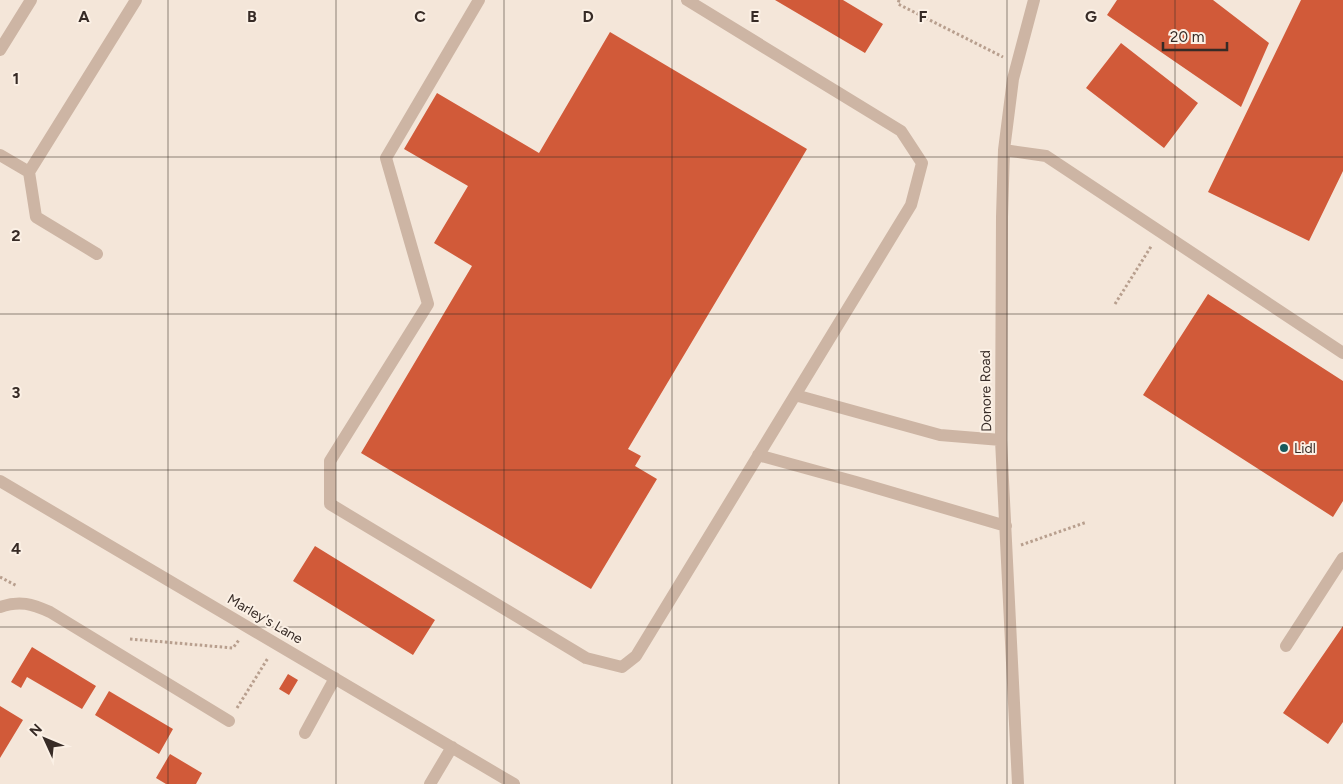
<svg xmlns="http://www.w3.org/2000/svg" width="1343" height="784" viewBox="0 0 1343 784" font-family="Figtree,sans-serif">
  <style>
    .building { fill: #d15a39 }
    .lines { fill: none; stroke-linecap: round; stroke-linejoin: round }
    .path { stroke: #b89f8e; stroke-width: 3; stroke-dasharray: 2.5 2.5; stroke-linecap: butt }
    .minor { stroke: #cdb5a4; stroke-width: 12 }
    .grid { fill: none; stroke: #372b26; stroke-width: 1; stroke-opacity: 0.55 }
    .poi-dot { fill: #185a5c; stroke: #fbf0e5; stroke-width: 2 }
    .labels { text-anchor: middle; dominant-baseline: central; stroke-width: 4; stroke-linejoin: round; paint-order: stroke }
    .street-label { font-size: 14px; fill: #372b26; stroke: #fbf0e5 }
    .poi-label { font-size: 14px; fill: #372b26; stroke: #fbf0e5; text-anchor: start }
    .grid-label { font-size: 16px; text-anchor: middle; font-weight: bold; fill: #372b26; stroke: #fbf0e5; stroke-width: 4; stroke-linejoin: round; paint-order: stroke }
  </style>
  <rect width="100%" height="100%" fill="#f4e6d9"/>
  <!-- building -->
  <path class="building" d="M775 0H843L883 24 865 53Z
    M1117 0H1213L1269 43 1241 107 1107 15Z
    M1301 0H1343V171L1309 241 1208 192Z
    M610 32 807 149 628 449 641 456 635 466 657 479 591 589 361 453 472 266 434 243 468 186 404 149 437 93 539 153Z
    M1121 43 1198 103 1164 148 1086 88Z
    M1208 294 1343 381V501L1333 517 1143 395Z
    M315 546 435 620 413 655 293 581Z
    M1343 626V722L1328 744 1283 713Z
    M32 647 96 686 82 709 27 677 21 688 11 682Z
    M288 674 298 680 289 695 279 689Z
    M109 691 173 729 159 754 95 715Z
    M0 706 23 720 0 758Z
    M170 754 202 773 196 784H166L156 778Z"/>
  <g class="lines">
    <!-- path -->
    <path class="path" d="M899 0 898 4 1003 57
      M1115 304 1152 245
      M1021 545 1087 522
      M0 577 17 586
      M130 639 233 648 239 640
      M237 708 268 658"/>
    <!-- minor -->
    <path class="minor" d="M479 0 386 158 428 304 330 461V504L586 658 622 667 636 656 911 205 922 163 901 131 687 0
      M0 50 31 0
      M1004 150 1046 156 1343 353
      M0 155 29 172
      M97 254 36 217 29 172 136 0
      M795 395 940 435 1001 440
      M758 455 856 482 1006 526
      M0 481 514 784
      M0 607C20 600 32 604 50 612L229 721
      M1286 646 1343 558
      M305 733 335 678
      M430 784 452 747
      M1018 784 1001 440 1002 217 1004 150 1013 79 1034 0"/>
  </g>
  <!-- grid -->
  <path class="grid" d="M168 0V784M336 0V784M504 0V784M672 0V784M839 0V784M1007 0V784M1175 0V784M0 157H1343M0 314H1343M0 470H1343M0 627H1343"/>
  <!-- markers -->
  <circle class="poi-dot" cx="1284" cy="448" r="5"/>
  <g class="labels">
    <!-- street labels -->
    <g class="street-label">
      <text transform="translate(986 391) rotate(-91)">Donore Road</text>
      <text transform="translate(265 619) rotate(30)">Marley's Lane</text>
    </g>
    <!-- poi labels -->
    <g class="poi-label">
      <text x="1294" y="448">Lidl</text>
    </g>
  </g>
  <g class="grid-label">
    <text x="84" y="22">A</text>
    <text x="252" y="22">B</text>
    <text x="420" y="22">C</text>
    <text x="588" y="22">D</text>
    <text x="755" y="22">E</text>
    <text x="923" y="22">F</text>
    <text x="1091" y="22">G</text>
    <text x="16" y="84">1</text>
    <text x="16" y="241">2</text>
    <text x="16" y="398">3</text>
    <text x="16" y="554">4</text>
  </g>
  <!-- north arrow -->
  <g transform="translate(45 739) rotate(314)" stroke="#fbf0e5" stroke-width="4" paint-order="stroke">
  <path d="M0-4L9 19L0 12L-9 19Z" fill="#372b26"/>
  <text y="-8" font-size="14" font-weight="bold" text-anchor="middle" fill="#372b26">N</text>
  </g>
  <!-- scale -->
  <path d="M1163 42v8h64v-8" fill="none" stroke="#372b26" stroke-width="2.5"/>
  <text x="1170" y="42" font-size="15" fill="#372b26" stroke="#fbf0e5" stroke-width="4" paint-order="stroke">20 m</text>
</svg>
